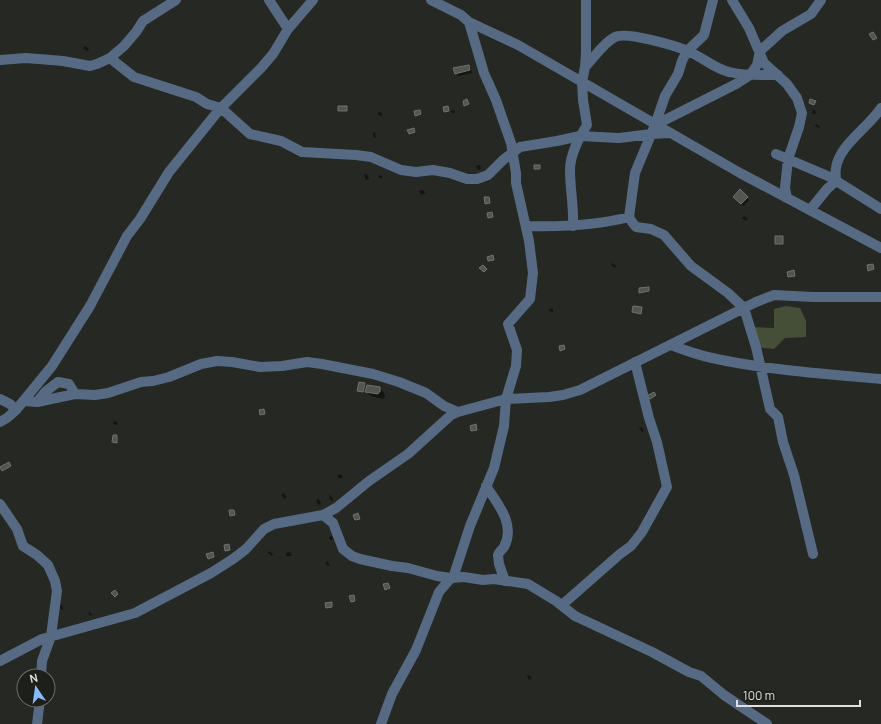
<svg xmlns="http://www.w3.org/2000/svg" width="881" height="724" viewBox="0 0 881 724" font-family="Manrope,sans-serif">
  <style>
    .green { fill: #454e37 }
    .shadow { fill: #0007 }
    .building { fill: #53554f; stroke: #70726d }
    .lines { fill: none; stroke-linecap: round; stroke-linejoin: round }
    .minor { stroke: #566a83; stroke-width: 10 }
  </style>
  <rect width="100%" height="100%" fill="#262823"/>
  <!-- green -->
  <path class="green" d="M786 306 800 308 806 321V337L785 338 774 349 756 347 750 327 774 328V309Z"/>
  <!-- shadow -->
  <path class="shadow" d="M85 46 89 49 87 51 83 48Z
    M469 66 471 68 472 73 458 76 456 74Z
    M454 109 455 113H452L451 111 454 110Z
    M815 110 816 113 813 114 812 111Z
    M378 112 382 113V116L378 115Z
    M816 124 820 127V128L815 126Z
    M375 132 376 137 374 138 373 133Z
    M480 165 481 169 478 170 476 166Z
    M367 174 369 179 366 180 364 175Z
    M379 175 382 176V179L379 177Z
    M423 190 425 193 421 195 419 191Z
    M740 191 749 200 743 206 734 197Z
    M744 216 748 219 746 221 742 218Z
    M612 263 616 266 615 268 611 265Z
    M550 308 553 309V312L549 311Z
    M379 388 384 393 385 396 383 399 371 396 366 392Z
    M114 421 118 423 117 425 113 424Z
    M642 427 644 431 642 432 639 428Z
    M340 474 343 477 340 479 337 476Z
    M283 493 287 497 285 499 281 495Z
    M331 495 333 500 331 501 329 496Z
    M319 499 321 504 318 505 316 500Z
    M330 536 333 537 332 540 329 539Z
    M269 551 273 554 272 556 268 553Z
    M290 552 292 556H286V553Z
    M327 561 330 565 328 566 325 563Z
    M62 605 63 609 61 610 59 606Z
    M90 612 92 615 91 616 88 613Z
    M529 675 532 678 529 680 527 676Z"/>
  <!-- building -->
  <path class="building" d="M873 32 877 38 873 40 869 34Z
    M469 65 470 70 455 74 453 68Z
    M467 99 469 104 464 106 463 101Z
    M810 99 816 101 814 105 809 103Z
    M338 106H347V111H338Z
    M448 106 449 111 444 112 443 107Z
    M420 110 421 114 415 116 414 111Z
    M414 128 415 132 409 134 407 130Z
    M534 165H540V169H534Z
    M740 189 748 197 741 204 733 197Z
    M484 197H489L490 203 485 204Z
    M492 212 493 217 488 218 487 213Z
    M775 236H783V244H775Z
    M493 255 494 260 488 261 487 257Z
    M873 264 874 269 868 271 867 265Z
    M483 265 487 269 484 272 479 268Z
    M794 270 795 276 788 277 787 272Z
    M649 287V291L639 293V288Z
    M633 306 642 307 641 314 632 312Z
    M564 345 565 349 560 351 559 346Z
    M359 382 365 383 363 392 357 391Z
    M367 385 380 387V392H379L378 394 365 392Z
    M654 392 656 395 650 399 647 396Z
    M264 409 265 414 260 415 259 410Z
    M476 424 477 430 471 431 470 426Z
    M113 435H117V443L112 442Z
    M9 462 11 466 2 471 0 467Z
    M229 510H234L235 515 230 516Z
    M358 513 360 519 355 520 353 515Z
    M229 544 230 550 225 551 224 545Z
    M213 552 214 557 208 559 206 554Z
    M388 583 390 588 385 590 383 584Z
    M115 590 118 594 115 597 111 593Z
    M354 595 355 601 351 602 349 596Z
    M332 602V607L326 608 325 603Z"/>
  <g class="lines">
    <!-- minor -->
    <path class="minor" d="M269 0 288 29
      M431 0 461 15 469 22 518 45 740 173 881 248
      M713 0 704 35 687 51 682 61 678 74 665 96 655 125 635 173 629 217 632 222 636 227 651 229 664 235 691 266 728 293 744 308 756 347 770 409 778 417 783 442 794 475 813 554
      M732 0 749 28 764 63 787 84 797 98 802 113 799 127 788 159 785 188 787 198
      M110 58 134 77 196 97 207 104 221 108 250 134 281 141 302 152 356 155 371 157 401 170 416 172 433 170 450 173 467 179H477L488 175 503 160 520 147 557 141 580 136 619 138 651 134 670 133
      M0 60 26 58 63 61 90 66 97 64 110 58 124 46 136 32 143 21 176 0
      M585 67C594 58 603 43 615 37 626 31 676 46 688 51 702 57 715 69 729 72 745 76 761 75 778 75
      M655 125 736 84 750 75 757 65 760 51 782 31 811 14 821 0
      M776 154 830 177 881 209
      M810 210 827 189 836 181C836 177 835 172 836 168 839 145 869 127 881 108
      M526 226C561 227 595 226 629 217
      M573 226C574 207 570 189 570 170 570 154 579 138 587 125L583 100 582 82 585 67 586 52V0
      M671 345C684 350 698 355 712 358 767 370 824 374 881 379
      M0 399 10 404 16 410
      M24 401 37 402 75 394 95 395 108 393 141 382 153 381 169 377 201 364 217 361 232 362 260 367 282 366 307 362 322 364 373 374 399 382 426 393 444 406 458 412
      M37 402 45 392 58 382 69 384 75 394
      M0 422 7 418 16 410 52 366 90 306 127 236 140 219 169 172 219 110 261 68 273 54 288 29 313 0
      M486 486C498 504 516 525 504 547 502 550 499 552 498 555L499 564 505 581
      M0 504 17 529 23 546 37 555 48 565 55 581 57 591 51 636 42 661 41 676
      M323 515 333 523 343 549 352 556 360 559 392 566 408 568 437 576 451 578 464 577 483 580 494 579 528 584 556 601 575 616 652 652 689 672 701 676 724 695 767 724
      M453 578 470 526 494 468 504 426 506 399 516 366 517 350 508 324 530 299 533 273 529 241 516 183V173L511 143 496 100 484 73 469 22
      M562 605 620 554 631 546 642 532 667 487 657 442 649 418 635 362
      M0 661 42 639 135 613 211 573 233 559 246 549 264 529 274 524 323 515 336 508 369 481 408 454 451 415 458 412 506 399 549 397 563 395 580 390 756 302 774 295 813 297H881
      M37 724 40 700
      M381 724 392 694 416 650 439 592 451 578"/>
  </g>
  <!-- north arrow -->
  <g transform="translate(36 688) rotate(347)"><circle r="19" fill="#1d1f1a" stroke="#6b6d69"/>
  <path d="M0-3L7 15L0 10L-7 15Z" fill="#86bbfb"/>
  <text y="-6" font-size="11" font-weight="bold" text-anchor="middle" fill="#e1e2df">N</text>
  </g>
  <!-- scale -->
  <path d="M737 700v6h123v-6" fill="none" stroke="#e1e2df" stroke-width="2"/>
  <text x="743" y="700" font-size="12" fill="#e1e2df" stroke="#1d1f1a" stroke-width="3" paint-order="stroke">100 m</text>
</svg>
